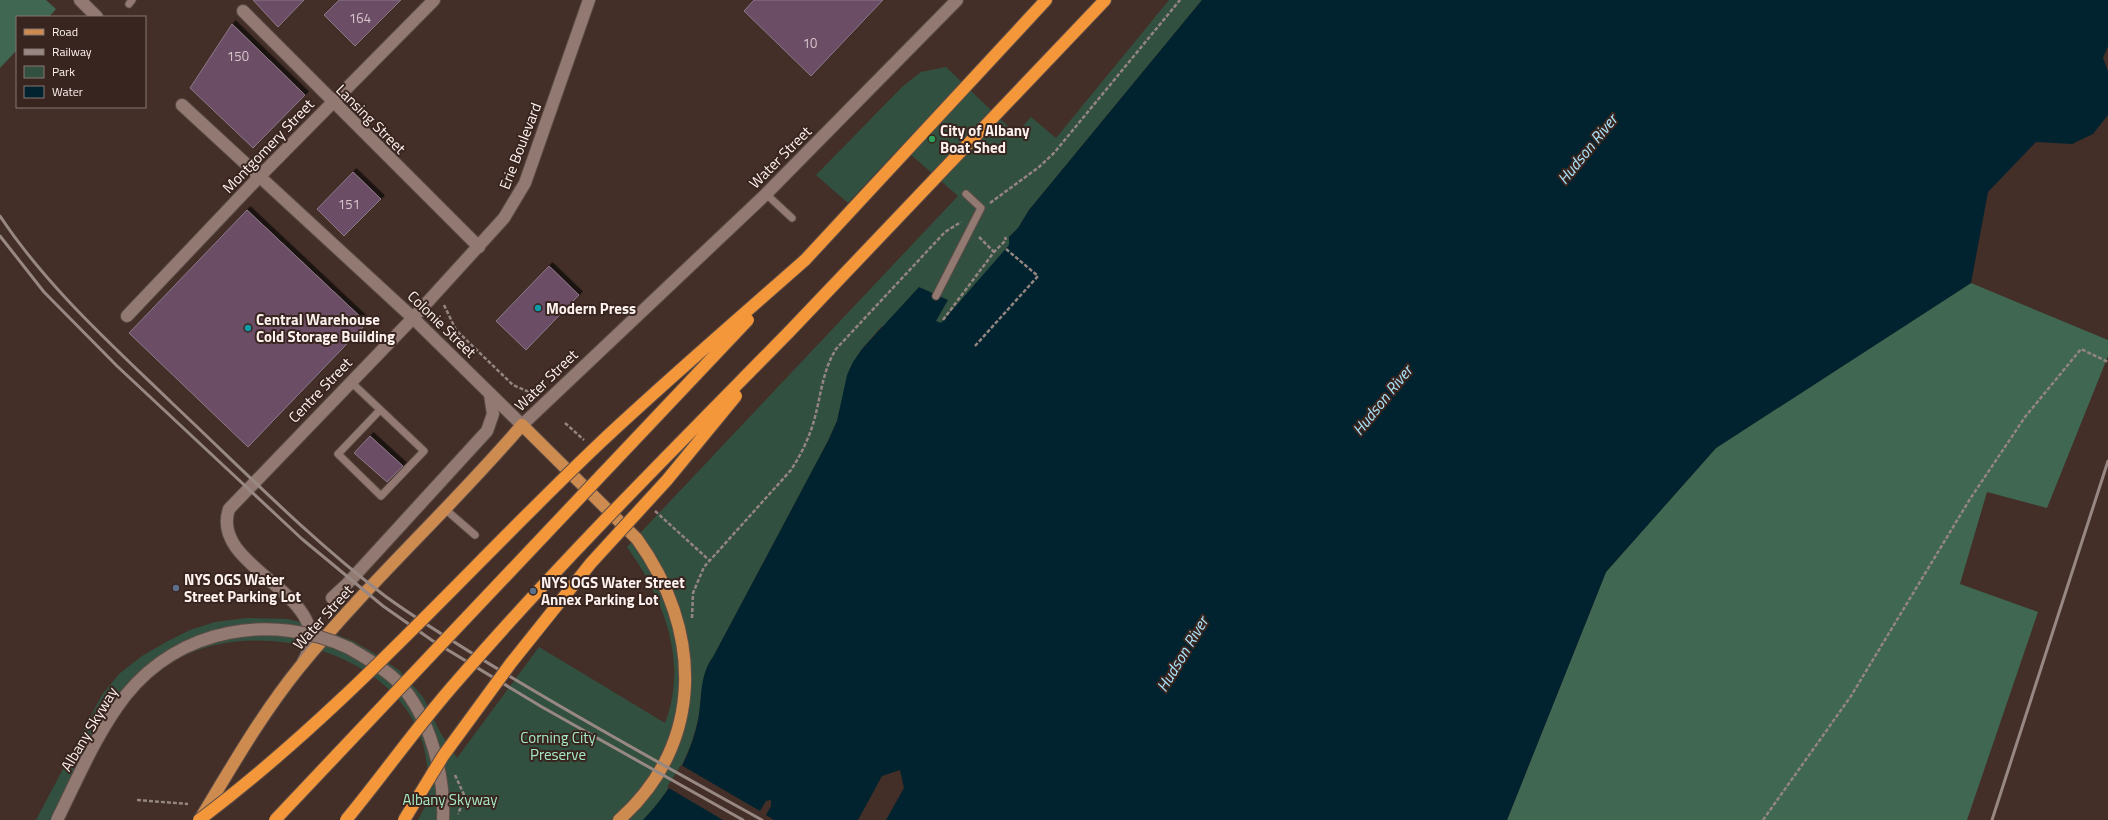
<svg xmlns="http://www.w3.org/2000/svg" width="2108" height="820" viewBox="0 0 2108 820" font-family="'Titillium Web',sans-serif">
  <style>
    .green { fill: #325040 }
    .forest { fill: #3f6752 }
    .water { fill: #00232f }
    .pier { fill: #432f28 }
    .building { fill: #6c4d66; stroke: #8c7988; filter: url(#shadow) }
    .lines { fill: none; stroke-linecap: round; stroke-linejoin: round }
    .lane-casing { stroke: #5c4c46; stroke-width: 9 }
    .street-casing { stroke: #5c4c46; stroke-width: 14 }
    .secondary-casing { stroke: #5c4c46; stroke-width: 14 }
    .primary-casing { stroke: #5c4c46; stroke-width: 14 }
    .highway-casing { stroke: #5c4c46; stroke-width: 14 }
    .path { stroke: #958580; stroke-width: 2.5; stroke-dasharray: 4 2; stroke-linecap: butt }
    .lane { stroke: #927a72; stroke-width: 7 }
    .street { stroke: #927a72; stroke-width: 12 }
    .secondary { stroke: #927a72; stroke-width: 12 }
    .primary { stroke: #cd8b50; stroke-width: 12 }
    .highway { stroke: #f4973a; stroke-width: 12 }
    .rail { stroke: #988883; stroke-width: 3 }
    .street-bridge-casing { stroke: #5c4c46; stroke-width: 14; stroke-linecap: butt }
    .highway-bridge-casing { stroke: #5c4c46; stroke-width: 14; stroke-linecap: butt }
    .street-bridge { stroke: #927a72; stroke-width: 12 }
    .highway-bridge { stroke: #f4973a; stroke-width: 12 }
    .leisure-dot { fill: #2e9e5b; stroke: #39251f; stroke-width: 1.5 }
    .culture-dot { fill: #0f9aa8; stroke: #39251f; stroke-width: 1.5 }
    .service-dot { fill: #5c6f8a; stroke: #39251f; stroke-width: 1.5 }
    .labels { text-anchor: middle; dominant-baseline: central; stroke-width: 4; stroke-linejoin: round; paint-order: stroke }
    .number-label { font-size: 13px; fill: #d9c9cd }
    .street-label { font-size: 15px; fill: #fdf2ef; stroke: #39251f }
    .poi-label { font-size: 15px; font-weight: bold; fill: #fdf2ef; stroke: #39251f; text-anchor: start }
    .park-label { font-size: 15px; fill: #a5eac5; stroke: #39251f }
    .water-label { font-size: 16px; font-style: italic; fill: #a8e4fc; stroke: #39251f }
  </style>
  <defs>
    <filter id="shadow"><feDropShadow dx="3.5" dy="-3.5" stdDeviation="0" flood-color="#0009"/></filter>
  </defs>
  <rect width="100%" height="100%" fill="#432f28"/>
  <!-- green -->
  <path class="green" d="M1169 0H1202L1029 210 1018 228 1009 237 1010 245 941 324 936 321 881 327 862 349 850 368 837 421 828 441 713 657C701 673 702 696 699 715 691 755 671 791 643 820H418C422 812 428 803 429 795 431 786 427 774 427 765 417 656 258 610 173 662 159 671 142 683 130 696 117 712 107 731 98 750 86 773 73 797 61 820H36L102 695 119 674 142 656 166 642 190 630 215 622 247 618 288 619 315 626 353 641 374 653 400 671 423 697 440 732 457 758 539 647 665 723C689 662 663 597 627 547L958 196 901 146 848 203 816 175 903 86 921 72 946 67 1016 134 1031 117 1056 138Z"/>
  <!-- forest -->
  <path class="forest" d="M0 0H46L56 9 49 17H17V50L0 68Z
    M1971 283 2108 340V356L2047 508 1987 492 1960 584 2038 612 1967 820H1507L1606 572 1716 448Z"/>
  <!-- water -->
  <path class="water" d="M1202 0H2108V46L2103 58 2108 71V115L2093 134 2072 144 2036 142 1988 192 1971 283 1716 448 1606 572 1507 820H643C671 791 692 755 699 715 702 695 700 674 713 657L828 441 837 421 847 375 853 362 862 349 919 287 948 300 936 321 941 323 1009 245V237L1018 228 1029 210Z"/>
  <!-- pier -->
  <path class="pier" d="M681 765 760 811 766 801 771 800V806L766 815 774 820H723L667 787Z
    M900 770 904 788 886 820H858L882 776Z"/>
  <!-- building -->
  <path class="building" d="M253 0H304L278 27Z
    M339 0H401L355 46 324 15Z
    M754 0H883L811 76 744 11Z
    M232 24 305 95 253 148 190 88Z
    M353 172 381 199 344 236 317 209Z
    M247 210 367 323 248 447 129 333Z
    M549 266 579 295 526 350 496 321Z
    M370 436 403 466 387 482 354 453Z"/>
  <g class="lines">
    <!-- lane casing -->
    <g class="lane-casing">
      <path id="lane" d="M129 4 132 0
        M766 194 792 218
        M936 296 981 208 966 194
        M351 382 424 451 381 496 338 454 380 410
        M445 509 475 535"/>
    </g>
    <!-- street casing -->
    <g class="street-casing">
      <path id="street" d="M80 0 97 17
        M243 11 479 247
        M182 105 413 318
        M127 316 259 177 434 0
        M332 598 347 584 487 431 493 414 490 394
        M349 648C366 658 385 669 399 683 430 717 445 775 443 820"/>
    </g>
    <!-- secondary casing -->
    <g class="secondary-casing">
      <path id="secondary" d="M413 318 522 425 766 194 957 0
        M303 662C343 595 208 570 229 509L413 318 504 218 525 183 589 0"/>
    </g>
    <!-- primary casing -->
    <g class="primary-casing">
      <path id="primary" d="M200 819C231 768 261 715 299 668 369 582 451 508 522 425L637 539C702 629 706 743 619 820"/>
    </g>
    <!-- highway casing -->
    <g class="highway-casing">
      <path id="highway" d="M805 260 1046 0
        M789 332 1105 0"/>
    </g>
    <!-- path -->
    <path class="path" d="M990 203 1039 167 1054 153 1180 0
      M979 237 994 252
      M444 305 456 330 513 385 529 392
      M943 320 994 252 1006 240 1005 237
      M975 346 1038 276 1006 249
      M565 423 584 440
      M655 511 709 560
      M692 618 693 593 704 567 791 470C802 453 810 436 815 417 821 394 823 370 836 349L945 232 961 222
      M455 775 465 797 458 814
      M137 800 188 804
      M1763 820 1851 696 1970 499 2025 417 2081 349 2108 362"/>
    <!-- lane -->
    <use href="#lane" class="lane"/>
    <!-- street -->
    <use href="#street" class="street"/>
    <!-- secondary -->
    <use href="#secondary" class="secondary"/>
    <!-- primary -->
    <use href="#primary" class="primary"/>
    <!-- highway -->
    <use href="#highway" class="highway"/>
    <!-- rail -->
    <path class="rail" d="M0 216C47 287 112 345 173 404 242 469 309 538 385 596 422 623 462 647 501 671 586 723 674 771 762 820
      M0 236 44 292 117 366 302 539 383 606 433 641 542 707 743 820
      M1992 820 2108 461"/>
    <!-- street-bridge casing -->
    <g class="street-bridge-casing">
      <path id="street-bridge" d="M57 820C78 778 97 732 126 695 180 628 272 612 349 648"/>
    </g>
    <!-- highway-bridge casing -->
    <g class="highway-bridge-casing">
      <path id="highway-bridge" d="M199 820C347 709 467 569 601 442 667 380 737 320 805 260
        M275 820 748 320
        M346 820C384 774 418 725 458 680 563 559 677 446 789 332
        M404 820 443 756 511 663 591 563 667 480 736 396"/>
    </g>
    <!-- street-bridge -->
    <use href="#street-bridge" class="street-bridge"/>
    <!-- highway-bridge -->
    <use href="#highway-bridge" class="highway-bridge"/>
  </g>
  <!-- markers -->
  <circle class="leisure-dot" cx="932" cy="139" r="4"/>
  <g class="culture-dot">
    <circle cx="538" cy="308" r="4"/>
    <circle cx="248" cy="328" r="4"/>
  </g>
  <g class="service-dot">
    <circle cx="176" cy="588" r="4"/>
    <circle cx="533" cy="591" r="4"/>
  </g>
  <g class="labels">
    <!-- number labels -->
    <g class="number-label">
      <text x="360" y="18">164</text>
      <text x="810" y="43">10</text>
      <text x="238" y="56">150</text>
      <text x="349" y="204">151</text>
    </g>
    <!-- street labels -->
    <g class="street-label">
      <text transform="translate(371 119) rotate(45)">Lansing Street</text>
      <text transform="translate(268 146) rotate(-46)">Montgomery Street</text>
      <text transform="translate(520 146) rotate(-69)">Erie Boulevard</text>
      <text transform="translate(780 157) rotate(-45)">Water Street</text>
      <text transform="translate(442 324) rotate(44)">Colonie Street</text>
      <text transform="translate(546 380) rotate(-44)">Water Street</text>
      <text transform="translate(320 390) rotate(-46)">Centre Street</text>
      <text transform="translate(323 617) rotate(-48)">Water Street</text>
      <text transform="translate(89 729) rotate(-59)">Albany Skyway</text>
    </g>
    <!-- poi labels -->
    <g class="poi-label">
      <text x="940" y="130">City of Albany<tspan x="940" dy="17">Boat Shed</tspan></text>
      <text x="546" y="308">Modern Press</text>
      <text x="256" y="319">Central Warehouse<tspan x="256" dy="17">Cold Storage Building</tspan></text>
      <text x="184" y="579">NYS OGS Water<tspan x="184" dy="17">Street Parking Lot</tspan></text>
      <text x="541" y="582">NYS OGS Water Street<tspan x="541" dy="17">Annex Parking Lot</tspan></text>
    </g>
    <!-- park labels -->
    <g class="park-label">
      <text x="558" y="737">Corning City<tspan x="558" dy="17">Preserve</tspan></text>
      <text x="450" y="799">Albany Skyway</text>
    </g>
    <!-- water labels -->
    <g class="water-label">
      <text transform="translate(1587 149) rotate(-51)">Hudson River</text>
      <text transform="translate(1382 400) rotate(-51)">Hudson River</text>
      <text transform="translate(1182 654) rotate(-59)">Hudson River</text>
    </g>
  </g>
  <!-- legend -->
  <rect x="16" y="16" width="130" height="92" fill="#39251f" stroke="#877772"/>
  <rect x="24" y="29" width="20" height="6" fill="#cd8b50" stroke="#877772"/>
  <text x="52" y="36" font-size="12" fill="#fdf2ef">Road</text>
  <rect x="24" y="49" width="20" height="6" fill="#988883" stroke="#877772"/>
  <text x="52" y="56" font-size="12" fill="#fdf2ef">Railway</text>
  <rect x="24" y="66" width="20" height="12" fill="#325040" stroke="#877772"/>
  <text x="52" y="76" font-size="12" fill="#fdf2ef">Park</text>
  <rect x="24" y="86" width="20" height="12" fill="#00232f" stroke="#877772"/>
  <text x="52" y="96" font-size="12" fill="#fdf2ef">Water</text>
</svg>
